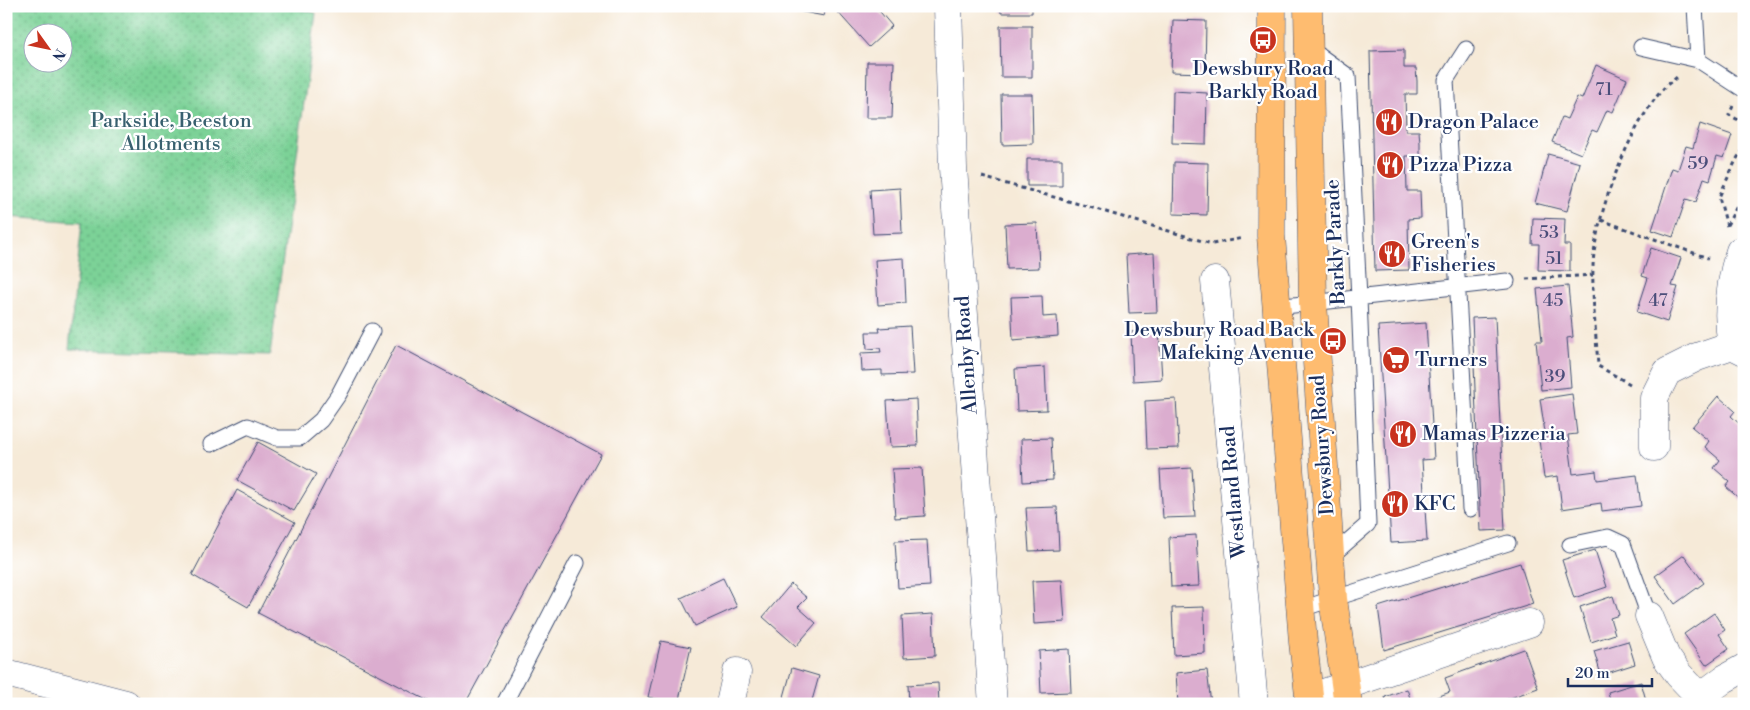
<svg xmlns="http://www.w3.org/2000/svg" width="1750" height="710" viewBox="0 0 1750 710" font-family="'Libre Bodoni',serif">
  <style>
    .grass { fill: url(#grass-dots); stroke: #4c807a; fill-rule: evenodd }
    .building { fill: #dbadcf }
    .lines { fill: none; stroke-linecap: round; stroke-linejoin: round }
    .lane-casing { stroke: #3c4b70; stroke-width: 17 }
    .street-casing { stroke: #3c4b70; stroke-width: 29 }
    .primary-casing { stroke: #3c4b70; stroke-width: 29 }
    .path { stroke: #3c4b70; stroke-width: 3; stroke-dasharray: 4 4; stroke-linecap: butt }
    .lane { stroke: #fff; stroke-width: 15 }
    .street { stroke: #fff; stroke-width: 28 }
    .primary { stroke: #febc70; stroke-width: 28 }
    .labels { text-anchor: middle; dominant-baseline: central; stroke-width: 4.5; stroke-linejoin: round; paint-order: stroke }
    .number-label { font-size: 18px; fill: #4b4e7a }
    .poi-label { font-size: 20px; fill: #1b2f5e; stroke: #fff; text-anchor: start }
    .park-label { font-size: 20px; fill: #38606f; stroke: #fff }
    .street-label { font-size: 20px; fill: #1b2f5e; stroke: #fff }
  </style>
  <defs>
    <pattern id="grass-dots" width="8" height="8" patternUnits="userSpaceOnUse" patternTransform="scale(1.25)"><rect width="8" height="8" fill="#7cd297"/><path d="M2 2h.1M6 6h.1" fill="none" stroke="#65ab7e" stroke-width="1.8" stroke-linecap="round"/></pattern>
  </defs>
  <rect width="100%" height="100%" fill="#fff"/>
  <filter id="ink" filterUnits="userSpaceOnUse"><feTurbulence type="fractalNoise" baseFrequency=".02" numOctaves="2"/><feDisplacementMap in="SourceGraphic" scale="10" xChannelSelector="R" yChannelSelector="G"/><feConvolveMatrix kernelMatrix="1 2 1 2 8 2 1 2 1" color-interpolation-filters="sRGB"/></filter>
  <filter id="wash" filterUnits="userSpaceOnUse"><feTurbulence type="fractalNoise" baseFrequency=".0096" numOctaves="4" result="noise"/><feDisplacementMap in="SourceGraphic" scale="20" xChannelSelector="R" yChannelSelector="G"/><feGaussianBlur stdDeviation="1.12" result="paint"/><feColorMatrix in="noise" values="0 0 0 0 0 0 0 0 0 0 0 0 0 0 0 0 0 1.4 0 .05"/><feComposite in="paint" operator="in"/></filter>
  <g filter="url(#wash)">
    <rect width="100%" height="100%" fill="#f6ead8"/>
    <!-- grass -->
    <path class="grass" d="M6 6H287L316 13 270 355 69 349 82 222 6 217ZM32 32H62V62H32Z"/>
    <g id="blocks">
      <!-- building -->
      <path class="building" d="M799 6H826L824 16 798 11Z
        M838 6H875L892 26 869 47 835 9Z
        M1000 6H1032V13H1001Z
        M1173 20 1206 21 1205 73 1171 72Z
        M1000 26H1032V77H1001Z
        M1404 50V68H1416L1417 81V94H1405L1406 131H1419L1420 143V156H1406L1407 191H1420L1421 218 1408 219 1409 270 1375 271 1370 51Z
        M867 62H894L892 118H866Z
        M1596 65 1627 79 1613 112 1607 110 1597 132 1592 130 1581 154 1552 142 1562 117 1567 119 1577 97 1582 99Z
        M1173 91 1207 93 1206 144 1172 143Z
        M1001 94H1032L1033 144 1002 145Z
        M1700 124 1732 135 1724 158 1717 156 1710 180 1704 178 1696 202 1686 199 1673 237 1652 230 1672 168 1678 170 1686 146 1693 148Z
        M1548 154 1580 163 1567 211 1535 203Z
        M1027 159H1062V186H1027Z
        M1174 162 1208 163 1207 215 1173 214Z
        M900 188 902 233 873 234 870 190Z
        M1533 218 1565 219 1564 245H1570V271L1538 270 1539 244H1532Z
        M1037 223 1039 268 1007 269 1005 224Z
        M1651 248 1681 258 1672 286 1678 287 1667 322 1637 312 1648 278 1642 276Z
        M1154 253 1157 312 1129 313 1126 255Z
        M904 258 906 303 878 305 875 260Z
        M1568 286 1573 337 1567 338 1571 387 1541 390 1536 341H1542L1537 289Z
        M1042 296 1043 317 1057 316 1058 336 1013 340 1011 297Z
        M1495 317 1505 530 1481 531 1472 318Z
        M1426 323 1434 459 1422 460 1427 541 1391 543 1378 326Z
        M910 326 913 374 882 375V370L862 371 861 353 881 352 880 348 867 349 866 332H880L879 328Z
        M1159 330 1162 379 1133 381 1131 332Z
        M396 345 601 454 465 704H434L258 613Z
        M1045 367 1047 410 1017 411 1015 369Z
        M1572 394 1577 434 1568 435 1573 474 1596 471 1597 480 1637 475 1641 506 1602 511 1601 503 1562 509 1558 476 1544 478 1539 440 1546 439 1540 399Z
        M1718 396 1735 411 1731 416 1744 428V434L1742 436 1744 437V497L1741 500 1726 487 1730 482 1714 468 1720 460 1705 447 1709 441 1692 427Z
        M916 399 918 446 890 447 887 401Z
        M1176 399 1179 448 1147 449 1145 401Z
        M1051 438 1053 480 1023 482 1021 439Z
        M258 442 316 474 294 511 237 480Z
        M922 468 925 516 895 518 892 469Z
        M1192 468 1195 517 1163 518 1160 470Z
        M237 490 295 522 248 607 192 575Z
        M1057 507 1059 550 1029 551 1026 508Z
        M1196 535 1199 586 1171 587 1169 537Z
        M927 540 930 586 898 588 895 541Z
        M1595 550 1607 587 1574 598 1562 560Z
        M1684 555 1704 583 1675 604 1655 576Z
        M1520 563 1533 604 1384 650 1378 607Z
        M723 578 737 607 695 626 681 598Z
        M1062 580 1065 622 1034 624 1032 581Z
        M791 584 807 598 798 607 816 623 796 646 763 617Z
        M1613 596 1619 615 1610 618 1615 634 1591 642 1580 607Z
        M1204 607 1205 653 1174 655 1172 608Z
        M1714 613 1725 630 1719 634 1729 649 1706 665 1684 634Z
        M933 614 935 656 904 658 902 616Z
        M661 641 691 647 678 704 648 697Z
        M1628 641 1635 664 1601 675 1594 651Z
        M1069 649 1071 692 1041 693 1039 651Z
        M1524 649 1538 688 1494 704H1418L1450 692 1445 678Z
        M792 668 819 676 811 704H782Z
        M1207 670 1211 704H1178L1176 673Z
        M1641 682 1647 704H1611L1608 692Z
        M938 683 939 704H909L908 685Z
        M1407 689 1412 704H1387L1385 697Z"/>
    </g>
  </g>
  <g filter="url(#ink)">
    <use href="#blocks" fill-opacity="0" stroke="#3c4b70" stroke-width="1"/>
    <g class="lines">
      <!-- lane casing -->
      <g class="lane-casing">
        <path id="lane" d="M1695 6 1698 60
          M1641 47 1698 60 1741 88
          M1309 48 1348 76 1359 298 1368 524 1331 556
          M1466 49 1446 80 1470 509
          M1276 307 1507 281
          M211 444 248 426 277 438H300L321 420 339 394 372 331
          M1570 545 1608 537 1623 544 1649 616
          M1301 609 1508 543
          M504 704 577 563"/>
      </g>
      <!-- street casing -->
      <g class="street-casing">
        <path id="street" d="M948 6 953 168 993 704
          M1740 251C1730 282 1726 313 1732 345L1744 351
          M1215 281 1254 704
          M1654 447V398L1667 372 1697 357 1732 345
          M1649 616 1666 657 1679 675 1700 697 1724 679 1744 668
          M6 673 126 704
          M1309 698 1529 623
          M730 704 737 672"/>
      </g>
      <!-- primary casing -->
      <g class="primary-casing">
        <path id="primary" d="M1272 6 1271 236 1303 642 1310 704
          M1308 6 1313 303 1333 599 1348 704"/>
      </g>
      <!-- path -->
      <path class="path" d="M1733 106 1729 115 1744 123
        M982 177 1086 206 1212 244 1243 238
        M1601 220 1708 258
        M1727 225 1736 208 1744 200
        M1727 226 1719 197 1736 160 1744 148
        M1526 279 1593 275
        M1630 384 1598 366C1596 333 1592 300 1593 267 1594 217 1629 127 1663 89 1667 84 1673 81 1677 77"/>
      <!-- lane -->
      <use href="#lane" class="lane"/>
      <!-- street -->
      <use href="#street" class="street"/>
      <!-- primary -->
      <use href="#primary" class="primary"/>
    </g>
  </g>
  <!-- icons -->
  <defs>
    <g id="bus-disc" transform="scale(1.4375)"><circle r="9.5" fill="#c8321e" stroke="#fff"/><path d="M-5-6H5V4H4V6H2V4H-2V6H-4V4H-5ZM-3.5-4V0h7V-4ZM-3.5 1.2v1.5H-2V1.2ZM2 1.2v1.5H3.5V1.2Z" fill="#fff"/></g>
    <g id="restaurant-disc" transform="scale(1.4375)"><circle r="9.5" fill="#c8321e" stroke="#fff"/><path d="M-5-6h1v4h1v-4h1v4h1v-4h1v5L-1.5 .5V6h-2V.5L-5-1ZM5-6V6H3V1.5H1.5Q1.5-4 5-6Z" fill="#fff"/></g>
    <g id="supermarket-disc" transform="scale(1.4375)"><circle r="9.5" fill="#c8321e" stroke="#fff"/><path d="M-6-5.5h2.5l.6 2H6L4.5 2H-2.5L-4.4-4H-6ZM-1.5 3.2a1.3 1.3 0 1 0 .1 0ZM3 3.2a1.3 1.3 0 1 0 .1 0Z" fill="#fff"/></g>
  </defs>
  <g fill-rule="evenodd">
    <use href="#bus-disc" x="1263" y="40"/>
    <use href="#restaurant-disc" x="1389" y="122"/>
    <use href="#restaurant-disc" x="1390" y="165"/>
    <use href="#restaurant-disc" x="1392" y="254"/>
    <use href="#bus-disc" x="1333" y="341"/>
    <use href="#supermarket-disc" x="1396" y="360"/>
    <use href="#restaurant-disc" x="1403" y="434"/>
    <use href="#restaurant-disc" x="1395" y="504"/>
  </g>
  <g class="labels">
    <!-- number labels -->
    <g class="number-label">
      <text x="1604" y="89">71</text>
      <text x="1698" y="163">59</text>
      <text x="1549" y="232">53</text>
      <text x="1554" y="258">51</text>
      <text x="1553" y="300">45</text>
      <text x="1658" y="300">47</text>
      <text x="1555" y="376">39</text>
    </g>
    <!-- poi labels -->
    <g class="poi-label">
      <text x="1263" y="69" text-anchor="middle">Dewsbury Road<tspan x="1263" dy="23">Barkly Road</tspan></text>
      <text x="1408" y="122">Dragon Palace</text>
      <text x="1409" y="165">Pizza Pizza</text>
      <text x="1411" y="242">Green's<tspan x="1411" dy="23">Fisheries</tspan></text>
      <text x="1314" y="330" text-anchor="end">Dewsbury Road Back<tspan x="1314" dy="23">Mafeking Avenue</tspan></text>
      <text x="1415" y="360">Turners</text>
      <text x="1422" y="434">Mamas Pizzeria</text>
      <text x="1414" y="504">KFC</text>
    </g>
    <!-- park labels -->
    <g class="park-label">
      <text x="171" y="121">Parkside, Beeston<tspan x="171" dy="23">Allotments</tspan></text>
    </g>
    <!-- street labels -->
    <g class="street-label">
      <text transform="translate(1336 242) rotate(-93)">Barkly Parade</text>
      <text transform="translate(967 355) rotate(-94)">Allenby Road</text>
      <text transform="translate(1323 445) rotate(-94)">Dewsbury Road</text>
      <text transform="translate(1234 492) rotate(-95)">Westland Road</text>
    </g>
  </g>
  <!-- margin -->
  <rect width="1750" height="710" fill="none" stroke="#fff" stroke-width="25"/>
  <!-- north arrow -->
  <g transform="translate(48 48) rotate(123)"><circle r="24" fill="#ffffff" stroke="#a4acbf"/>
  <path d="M0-4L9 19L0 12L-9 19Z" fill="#c8321e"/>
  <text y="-8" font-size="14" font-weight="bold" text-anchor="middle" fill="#1b2f5e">N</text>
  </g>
  <!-- scale -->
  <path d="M1568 678v8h84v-8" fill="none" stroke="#1b2f5e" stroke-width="2.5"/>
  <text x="1575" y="678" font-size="15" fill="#1b2f5e" stroke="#ffffff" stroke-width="4" paint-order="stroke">20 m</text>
</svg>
